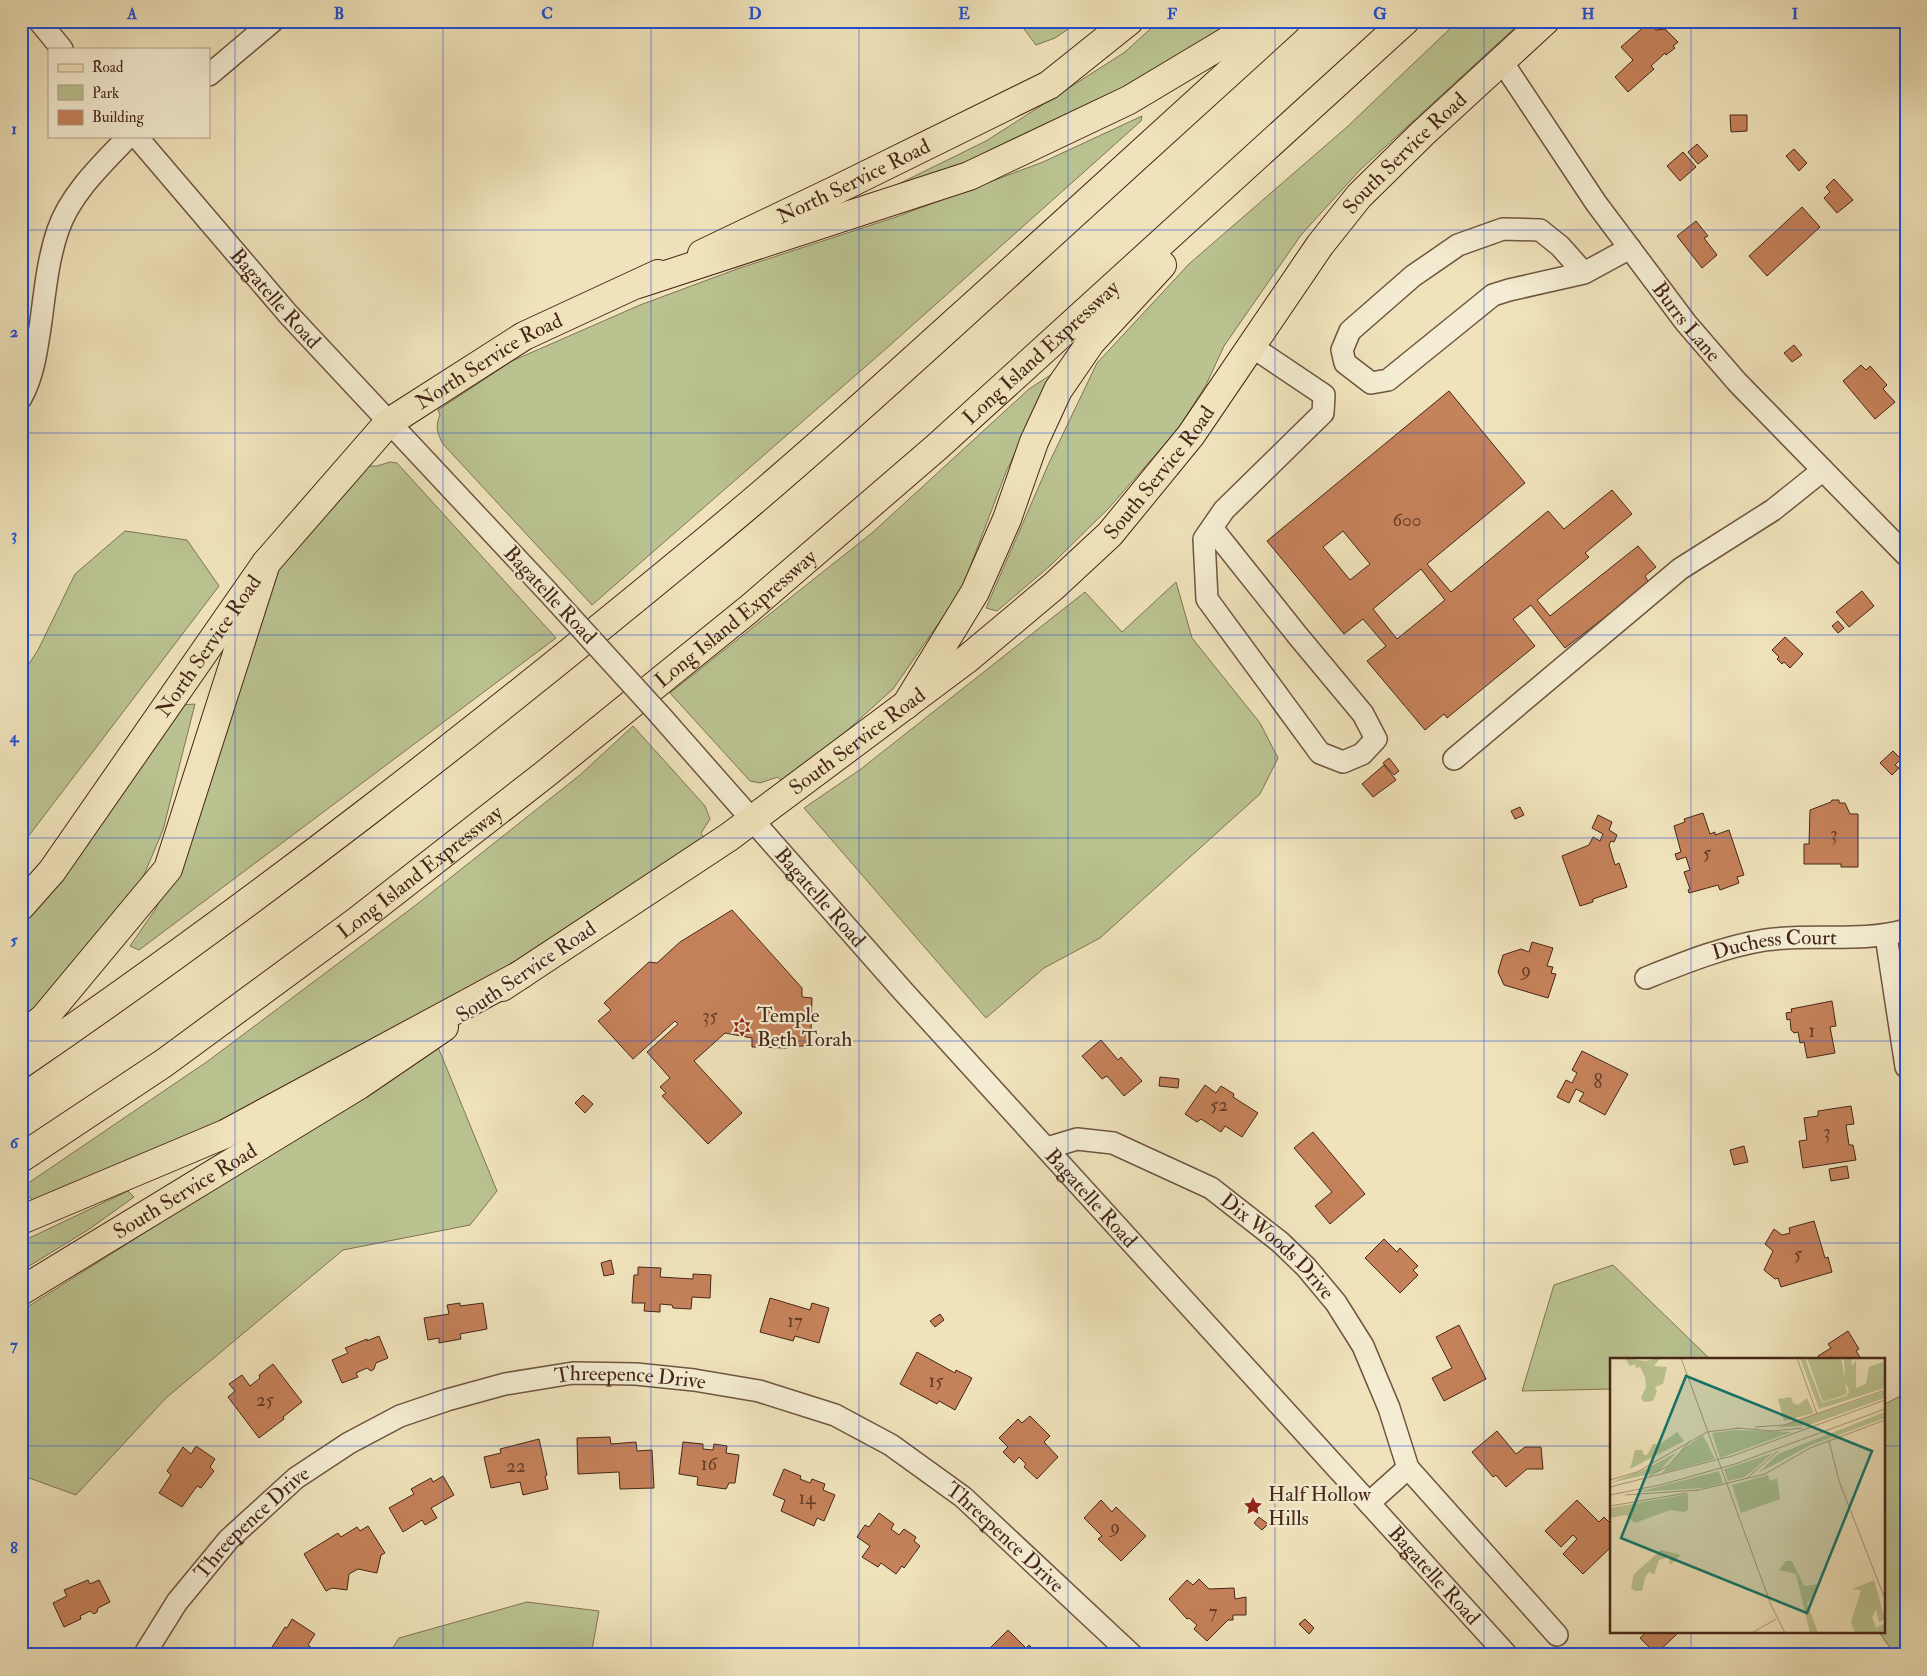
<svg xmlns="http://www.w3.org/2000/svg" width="1927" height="1676" viewBox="0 0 1927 1676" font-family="'IM FELL Double Pica',serif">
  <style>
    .green { fill: #bac390; stroke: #807454 }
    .building { fill: #c6825a; stroke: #462618; fill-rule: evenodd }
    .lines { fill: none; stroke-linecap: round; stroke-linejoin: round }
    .minor-casing { stroke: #705541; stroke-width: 24 }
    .major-casing { stroke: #462618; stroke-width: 30 }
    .highway-casing { stroke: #462618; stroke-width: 30 }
    .minor { stroke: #f5edd3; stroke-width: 21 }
    .major { stroke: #f0e3bb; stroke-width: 28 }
    .highway { stroke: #f0e3bb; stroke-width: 28 }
    .minor-bridge-casing { stroke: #705541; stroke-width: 24; stroke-linecap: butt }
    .minor-bridge { stroke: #f5edd3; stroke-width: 21 }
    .grid { fill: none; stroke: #1d4ed8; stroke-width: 1; stroke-opacity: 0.55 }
    .labels { text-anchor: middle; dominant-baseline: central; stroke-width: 4.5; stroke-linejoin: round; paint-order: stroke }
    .number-label { font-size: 19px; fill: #663d28 }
    .street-label { font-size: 21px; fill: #462618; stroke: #f5edd3 }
    .poi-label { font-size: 21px; fill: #462618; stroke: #f5edd3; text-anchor: start }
    .inset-road { fill: none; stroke: #ac977a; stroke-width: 1 }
    .view { fill: #0f766e; fill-opacity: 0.15; stroke: #0f766e; stroke-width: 2.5 }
    .inset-edge { fill: none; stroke: #462618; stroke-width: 2.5 }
    .neatline { fill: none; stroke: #1d4ed8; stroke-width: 2 }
    .grid-label { font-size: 16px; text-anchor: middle; font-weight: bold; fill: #1d4ed8 }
  </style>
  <rect width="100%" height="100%" fill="#f0e3bb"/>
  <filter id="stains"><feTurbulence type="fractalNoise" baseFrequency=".004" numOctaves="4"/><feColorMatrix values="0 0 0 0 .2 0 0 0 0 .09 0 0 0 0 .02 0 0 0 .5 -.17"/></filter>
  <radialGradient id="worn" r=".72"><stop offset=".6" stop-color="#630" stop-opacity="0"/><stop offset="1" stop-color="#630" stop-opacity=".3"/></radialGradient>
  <!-- green -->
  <path class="green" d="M1018 21H1080L1055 38 1036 45Z
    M1159 21H1234L1078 119 928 182 866 200 986 141 1125 52Z
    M1458 21H1522L1360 170 1301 235 1224 346 1206 385 1178 429 1108 509 1051 565 997 611 986 608 1049 463 1097 363 1189 264 1347 127Z
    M1142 116 1141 121 888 347 592 605 443 444C437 433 435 426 440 415L438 410 512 361 640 305 737 269 896 217 1043 162Z
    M1052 374 1006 472 961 591 893 689 811 763 781 781 778 777 760 783 750 781 670 693 872 533 1029 389Z
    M390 462 397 463 556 638 139 950 130 946 155 910 185 850 267 582 368 466H377Z
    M125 531 187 540 219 586 21 846V676L38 650 75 574Z
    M1176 582 1192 638 1260 723 1278 758 1260 794 1100 938 1044 968 986 1018 804 808 861 769 1085 592 1122 632Z
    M195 704 163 830 135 896 90 956 21 1021V926L97 826 181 705Z
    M633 726 705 806 710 819 701 833 704 838 564 935 425 1017 273 1098 41 1206 28 1196 21 1200V1188L208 1061 416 905 580 775Z
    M438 1047 497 1191 470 1225 343 1250 166 1398 76 1495 21 1475V1311Z
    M128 1191 134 1197 88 1230 21 1271V1242Z
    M1613 1265 1711 1360H1611V1389L1522 1391 1554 1285Z
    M1906 1393V1575L1899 1590 1906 1600V1655H1895L1879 1632H1883V1405Z
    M527 1602 599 1611 591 1655H388L399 1638Z"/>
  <!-- building -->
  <path class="building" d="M1647 24H1651L1656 30 1665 29 1678 42 1673 46 1675 48 1666 55 1665 53 1651 66 1654 69 1628 92 1615 77 1633 60 1621 47Z
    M1730 115H1747V131L1731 132Z
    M1697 144 1708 156 1698 164 1688 152Z
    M1794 149 1807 163 1799 171 1786 156Z
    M1683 152 1696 167 1680 181 1667 166Z
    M1834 179 1853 200 1837 213 1824 198 1830 192 1826 187Z
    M1802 207 1820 227 1767 276 1749 256Z
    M1696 221 1708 236 1704 238 1717 255 1702 268 1677 236Z
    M1794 345 1802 355 1792 362 1784 353Z
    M1861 365 1866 370 1870 366 1887 385 1883 389 1895 402 1875 419 1843 381Z
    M1449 391 1525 483 1427 564 1451 592 1548 511 1564 529 1612 490 1632 514 1585 553 1589 557 1537 600 1550 616 1638 546 1656 567 1645 576 1649 583 1565 648 1531 605 1513 619 1535 646 1447 718 1444 714 1425 730 1367 661 1386 646 1363 619 1344 634 1267 541ZM1343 531 1370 564 1350 580 1323 547ZM1421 569 1445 600 1397 639 1373 609Z
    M1862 591 1874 606 1849 627 1836 612Z
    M1838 621 1844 628 1838 633 1832 626Z
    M1785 637 1803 654 1790 668 1784 662 1782 664 1777 659 1779 657 1772 650Z
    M1893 751 1901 759 1895 765 1899 768 1892 775 1880 763Z
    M1389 758 1399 771 1394 775 1383 763Z
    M1384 765 1396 780 1373 797 1362 784Z
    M1832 800H1839V803H1845L1850 814H1858V867H1841V864H1804V844H1809L1810 810 1831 802Z
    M1520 807 1524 815 1515 819 1511 811Z
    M1703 813 1710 834 1715 832V835L1729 830 1744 875 1737 877 1739 883 1720 890 1718 885 1689 893 1688 890 1690 889 1684 872 1690 870 1686 857 1677 860 1675 854 1681 852 1674 826 1685 822 1684 819Z
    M1598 815 1612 822 1609 830 1617 835 1614 842 1611 841 1609 845 1615 865 1619 863 1627 887 1593 899V902L1580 906 1562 856 1589 845 1593 837 1600 841 1603 834 1592 828Z
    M732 910 802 988V997L812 998 811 1031H808L806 1046H787V1048L752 1047V1038L725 1033 694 1061 742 1113 708 1144 662 1096 666 1093 660 1087 670 1078 647 1052 678 1024 675 1021 633 1059 598 1021 611 1010 604 1003 649 962 657 963 680 942Z
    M1532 942 1553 948 1547 966 1553 967 1551 973 1556 974 1548 998 1504 985 1498 972 1503 955 1521 949 1529 952Z
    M1832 1001 1836 1026 1830 1027 1835 1053 1807 1058 1804 1042 1800 1043 1798 1032 1794 1033 1791 1030 1790 1019 1787 1020 1786 1013 1792 1012 1791 1009Z
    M1101 1040 1118 1060 1121 1057 1142 1081 1124 1096 1107 1076 1102 1079 1082 1056Z
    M1582 1051 1628 1074 1605 1115 1579 1101 1584 1093 1576 1089 1569 1103 1557 1097 1566 1080 1572 1083 1577 1073 1572 1070Z
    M1160 1077 1179 1079 1178 1088 1159 1086Z
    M1205 1085 1216 1093 1221 1086 1234 1094 1233 1097 1258 1113 1242 1137 1225 1126 1221 1132 1201 1119 1197 1122 1185 1114Z
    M583 1095 593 1104 585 1113 575 1103Z
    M1851 1106 1854 1124 1846 1125 1849 1145H1853L1856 1160 1803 1168 1799 1141 1807 1140 1804 1118 1818 1116V1111Z
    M1313 1132 1365 1194 1330 1224 1315 1206 1332 1192 1294 1148Z
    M1744 1146 1748 1162 1734 1165 1730 1150Z
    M1847 1166 1849 1178 1831 1181 1829 1169Z
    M1814 1221 1825 1258 1828 1257 1832 1272 1781 1287 1778 1278 1775 1279 1764 1270 1773 1251 1765 1244 1774 1229 1782 1235 1790 1233 1789 1228Z
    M1384 1239 1397 1252 1400 1248 1418 1266 1413 1270 1418 1275 1400 1293 1365 1258Z
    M611 1260 614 1274 604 1276 601 1263Z
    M638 1267 661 1268 660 1277 693 1279V1274L711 1275 710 1298 692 1297 691 1309 673 1308 672 1305 660 1304V1312L644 1311 645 1303H632L634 1275H638Z
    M770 1298 810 1310 812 1303 829 1308 819 1343 795 1336 793 1341 760 1332Z
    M460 1303V1306L483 1303 487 1329 460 1334 461 1339 439 1343V1338L428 1340 424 1318 449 1314 447 1305Z
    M940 1314 944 1320 935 1327 930 1321Z
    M1459 1325 1486 1379 1444 1401 1432 1378 1452 1368 1436 1337Z
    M1848 1331 1859 1349 1856 1351 1862 1360H1820L1818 1356 1831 1348 1828 1344Z
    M379 1336 388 1358 376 1363 374 1369 371 1371 367 1368 356 1373 358 1377 342 1383 332 1360 348 1353 345 1348 367 1339V1341Z
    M917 1352 955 1373 956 1370 972 1378 955 1410 939 1401 937 1404 900 1384Z
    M273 1364 302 1402 283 1417 284 1419 259 1438 228 1397 235 1391 229 1384 242 1375 250 1386 260 1378 259 1375Z
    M1030 1416 1050 1436 1044 1442 1058 1457 1037 1479 1024 1467 1026 1464 1019 1457 1014 1463 1003 1452 1008 1447 999 1438 1018 1419 1022 1423Z
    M1497 1431 1516 1454 1525 1447H1541L1543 1469H1527L1506 1487 1496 1475 1493 1477 1472 1452Z
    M610 1437 611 1444 636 1442 637 1451 652 1450 654 1488 620 1489 619 1472 578 1474 577 1438Z
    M539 1439 547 1475 545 1476 548 1489 523 1495 520 1482 491 1488 484 1457 501 1453 500 1449Z
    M683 1442 703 1444V1449L713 1450 714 1444 727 1446 726 1453 739 1455 735 1483H729L726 1489 697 1485 698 1477 679 1474Z
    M196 1446 215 1459 210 1467 214 1471 201 1488 197 1486 182 1507 159 1493 171 1475 167 1471 183 1447 191 1454Z
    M784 1469 801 1476 800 1479 810 1483 812 1479 825 1484 823 1490 835 1495 824 1521 817 1518 814 1526 781 1511 785 1500 773 1495Z
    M443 1476 454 1495 431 1508 437 1518 425 1525 422 1520 403 1532 389 1508 414 1494 411 1489 431 1478 433 1482Z
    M1101 1500 1112 1512 1116 1507 1146 1536 1121 1561 1098 1539 1102 1536 1084 1518Z
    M1577 1500 1599 1522 1604 1517 1611 1524V1547L1583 1574 1563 1554 1577 1539 1573 1535 1561 1547 1545 1531Z
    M879 1513 894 1524 891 1529 899 1535 904 1529 916 1537 914 1541 920 1546 904 1568 902 1566 896 1574 881 1563 878 1567 862 1557 870 1546 857 1537 865 1525 869 1527Z
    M1259 1517 1268 1524 1262 1530 1254 1523Z
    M368 1526 385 1553 381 1555 377 1573 358 1569 349 1574 347 1590 332 1588 326 1591 304 1554 338 1533 341 1537 357 1527 360 1531Z
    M1199 1579 1209 1589 1234 1588 1235 1599 1246 1597V1615H1233V1620H1228L1207 1641 1194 1629 1197 1625 1189 1618 1187 1619 1169 1599 1187 1580 1193 1585Z
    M88 1580 90 1584 99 1580 110 1602 98 1608 97 1612 94 1614 90 1611 80 1616 81 1619 64 1627 53 1603 67 1596 64 1590Z
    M292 1619 315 1634 308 1645 312 1648 308 1655H267L285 1627 287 1628Z
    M1305 1619 1314 1628 1309 1634 1299 1624Z
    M1008 1630 1026 1648 1029 1645 1039 1655H995L989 1649Z
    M1646 1632H1679L1656 1654 1640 1638Z"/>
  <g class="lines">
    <!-- minor casing -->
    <g class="minor-casing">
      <g id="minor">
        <path d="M39 21 62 49"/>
        <path id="s1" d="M1501 60 1596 203 1686 323 1737 382 1906 555"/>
        <path d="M209 75 273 21"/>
        <path id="s2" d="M136 136 288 314 547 591"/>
        <path d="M1584 273 1560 246 1540 230 1503 229 1458 245 1413 276 1350 331 1342 350 1345 363 1371 383 1388 380 1493 295 1509 290 1584 273 1630 248"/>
        <path d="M21 398C34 375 37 347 41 321 45 291 48 259 58 230 70 194 103 163 129 136"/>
        <path d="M1212 528 1298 636 1363 714 1376 739 1362 754 1343 762 1320 753 1207 599 1204 539 1224 510 1323 413 1324 395 1251 346"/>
        <path id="s3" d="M659 714 902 990 1507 1655"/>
        <path d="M1454 759 1680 569 1773 510 1823 470"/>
        <path d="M1886 936 1906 1067"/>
        <path id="s4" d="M1646 978C1686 962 1723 947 1765 940 1812 933 1861 943 1906 930"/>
        <path id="s5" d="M1047 1148 1077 1139 1113 1143 1211 1188 1280 1242 1306 1267 1336 1303 1363 1346 1389 1408 1408 1468 1557 1635"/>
        <path d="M1369 1503 1408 1468"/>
        <path id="s6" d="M144 1655 177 1602 229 1539 296 1478 349 1443 400 1416 447 1400 505 1384 573 1373 636 1374 694 1380 759 1391 835 1415 891 1445 963 1497 1132 1655"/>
      </g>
    </g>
    <!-- major casing -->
    <g class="major-casing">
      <g id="major">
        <path id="s7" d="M702 254 840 188 1049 85 1129 21"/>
        <path id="s8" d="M21 906 52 871 266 563 388 423 524 336 658 274"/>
        <path id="s9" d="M502 987 729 837 967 659 1054 586 1110 534 1191 435 1320 245 1359 196 1423 133 1545 21"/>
        <path id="s10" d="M21 1291 359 1085 444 1027"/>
      </g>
    </g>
    <!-- highway casing -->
    <g class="highway-casing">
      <g id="highway">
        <path d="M638 284 969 176 1129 100 1261 21"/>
        <path d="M906 705 975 592 1007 519 1034 442 1058 390 1091 342 1162 265"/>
        <path d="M21 1036 44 1018 168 869 266 563"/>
        <path d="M21 1064C255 904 478 729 696 549 796 467 891 380 987 293 1087 202 1186 112 1286 21"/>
        <path id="s11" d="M21 1158 164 1063 357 921 544 775 749 609 938 446 1405 21"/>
        <path d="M21 1220 225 1134 522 974"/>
      </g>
    </g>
    <!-- minor -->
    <use href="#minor" class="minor"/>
    <!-- major -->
    <use href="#major" class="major"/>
    <!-- highway -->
    <use href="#highway" class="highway"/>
    <!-- minor-bridge casing -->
    <g class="minor-bridge-casing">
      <path id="minor-bridge" d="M547 591 659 714"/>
    </g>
    <!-- minor-bridge -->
    <use href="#minor-bridge" class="minor-bridge"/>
  </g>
  <!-- grid -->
  <path class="grid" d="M235 21V1655M443 21V1655M651 21V1655M859 21V1655M1068 21V1655M1275 21V1655M1484 21V1655M1691 21V1360M21 230H1906M21 433H1906M21 635H1906M21 838H1906M21 1041H1906M21 1243H1906M21 1446H1611M1883 1446H1906M1691 1632V1655"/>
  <!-- icons -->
  <defs>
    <g id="synagogue-bare" transform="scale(1.5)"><path d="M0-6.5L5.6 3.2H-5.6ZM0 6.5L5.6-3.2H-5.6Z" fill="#8f2418" stroke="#f5edd3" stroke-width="2.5" paint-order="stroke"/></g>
    <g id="sight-bare" transform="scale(1.5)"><path d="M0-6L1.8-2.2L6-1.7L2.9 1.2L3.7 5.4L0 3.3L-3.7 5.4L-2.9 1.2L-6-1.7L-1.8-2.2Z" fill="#8f2418" stroke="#f5edd3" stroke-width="2.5" paint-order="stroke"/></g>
  </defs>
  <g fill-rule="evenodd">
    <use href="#synagogue-bare" x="742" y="1027"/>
    <use href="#sight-bare" x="1253" y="1506"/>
  </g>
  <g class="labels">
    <!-- number labels -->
    <g class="number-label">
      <text x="1407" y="520">600</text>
      <text x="1834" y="834">3</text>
      <text x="1707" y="853">5</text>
      <text x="1526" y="970">9</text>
      <text x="710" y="1016">35</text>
      <text x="1812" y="1031">1</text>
      <text x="1598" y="1082">8</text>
      <text x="1219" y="1105">52</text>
      <text x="1827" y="1132">3</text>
      <text x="1798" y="1254">5</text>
      <text x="795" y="1321">17</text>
      <text x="936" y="1381">15</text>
      <text x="265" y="1400">25</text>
      <text x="709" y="1464">16</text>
      <text x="516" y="1466">22</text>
      <text x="807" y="1498">14</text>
      <text x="1115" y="1527">9</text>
      <text x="1213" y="1612">7</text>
    </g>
    <!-- street labels -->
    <g class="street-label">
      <text stroke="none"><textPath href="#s9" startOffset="1242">South Service Road</textPath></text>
      <text stroke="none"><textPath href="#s7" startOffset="168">North Service Road</textPath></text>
      <text stroke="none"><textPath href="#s2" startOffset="214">Bagatelle Road</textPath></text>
      <text stroke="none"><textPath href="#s1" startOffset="321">Burrs Lane</textPath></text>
      <text stroke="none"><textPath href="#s11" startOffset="1301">Long Island Expressway</textPath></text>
      <text stroke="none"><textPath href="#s8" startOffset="726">North Service Road</textPath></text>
      <text stroke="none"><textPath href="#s9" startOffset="838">South Service Road</textPath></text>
      <text transform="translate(550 595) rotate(47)">Bagatelle Road</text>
      <text stroke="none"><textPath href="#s11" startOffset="896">Long Island Expressway</textPath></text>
      <text stroke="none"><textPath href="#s8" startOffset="321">North Service Road</textPath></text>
      <text stroke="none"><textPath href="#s9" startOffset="432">South Service Road</textPath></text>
      <text stroke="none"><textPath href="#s11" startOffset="491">Long Island Expressway</textPath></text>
      <text stroke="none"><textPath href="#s3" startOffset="244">Bagatelle Road</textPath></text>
      <text stroke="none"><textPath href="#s4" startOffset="134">Duchess Court</textPath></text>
      <text transform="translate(526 972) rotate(-34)">South Service Road</text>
      <text stroke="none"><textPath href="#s10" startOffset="192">South Service Road</textPath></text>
      <text stroke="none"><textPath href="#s3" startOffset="649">Bagatelle Road</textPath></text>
      <text stroke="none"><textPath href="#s5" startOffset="264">Dix Woods Drive</textPath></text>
      <text stroke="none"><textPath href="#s6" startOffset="592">Threepence Drive</textPath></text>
      <text stroke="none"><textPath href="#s6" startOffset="172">Threepence Drive</textPath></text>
      <text stroke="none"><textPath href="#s6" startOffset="1012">Threepence Drive</textPath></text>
      <text stroke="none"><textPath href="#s3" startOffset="1159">Bagatelle Road</textPath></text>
    </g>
    <!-- poi labels -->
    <g class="poi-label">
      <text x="757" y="1015">Temple<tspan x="757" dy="24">Beth Torah</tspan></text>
      <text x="1268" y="1494">Half Hollow<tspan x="1268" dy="24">Hills</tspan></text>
    </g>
  </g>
  <!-- overview -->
  <g transform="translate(1610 1358)">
    <rect width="275" height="275" fill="#f0e3bb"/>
    <path d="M15 0 35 3 50 0 44 8 57 9 53 26 45 29 47 33 43 43 34 44 31 40 36 29 35 19 30 9 26 10 25 6 20 8ZM190 0H195L212 45 236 38 239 35 238 30 235 25 237 36 213 44 197 0H231L235 21 234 0H241L242 8 246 2V30L256 26 259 9 275 3V30L209 51ZM275 33V40L199 67 166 70ZM181 39 183 45 188 47 197 40 204 55 174 63 168 41ZM275 54V60L201 87 148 115 168 96ZM126 72 182 74 110 100 102 75ZM67 74 74 83 20 111 25 92H32L34 97H37L43 86H50ZM93 77 105 101 52 115 74 90ZM67 94 48 114 0 125 40 109ZM163 95 135 119 118 123 114 111ZM109 113 113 125 94 130 28 134ZM158 117 160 123 167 120 170 141 131 155 122 127ZM78 136V152L74 154 60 152 25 165 16 157 0 160V150ZM51 192 71 197 60 207 59 199 49 202 44 217 39 214 35 220 32 233H25L21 230 24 216ZM176 203H182L194 228 209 226 205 238 197 245 208 275H200L186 216 169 212ZM264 222 275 261 269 264 266 251 262 259 266 270 275 265V275H245L241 264 251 232 242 231Z" fill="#bac390"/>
    <path class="inset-road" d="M71 0 161 247 175 275M187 0 207 56M145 69 174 67 275 32M127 70 163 73 192 70M219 83 229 123 275 241M39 118 58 108 80 83M136 121 168 93M0 122 27 114 97 74 130 70M0 129 122 98 275 42M85 133 155 116 200 90 275 62M0 137 50 127 125 106 275 51M15 137 88 132M0 148 77 135M142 275 166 261"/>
    <path class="view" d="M76 18 262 93 197 255 11 180Z"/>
    <rect width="275" height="275" class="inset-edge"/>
  </g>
  <!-- margin -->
  <rect width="1927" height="1676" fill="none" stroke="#f0e3bb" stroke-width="55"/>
  <!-- legend -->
  <rect x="48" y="48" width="162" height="90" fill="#f5edd3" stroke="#af9d88"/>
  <rect x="58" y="64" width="25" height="8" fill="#f0e3bb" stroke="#af9d88"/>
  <text x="92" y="72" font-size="15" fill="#462618">Road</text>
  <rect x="58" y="85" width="25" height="15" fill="#bac390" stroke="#af9d88"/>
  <text x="92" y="98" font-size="15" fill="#462618">Park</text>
  <rect x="58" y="110" width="25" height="15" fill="#c6825a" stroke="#af9d88"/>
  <text x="92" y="122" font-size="15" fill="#462618">Building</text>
  <rect x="28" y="28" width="1872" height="1620" class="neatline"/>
  <g class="grid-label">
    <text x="132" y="19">A</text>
    <text x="339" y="19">B</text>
    <text x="547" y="19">C</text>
    <text x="755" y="19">D</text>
    <text x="964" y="19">E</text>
    <text x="1172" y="19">F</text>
    <text x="1380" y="19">G</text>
    <text x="1588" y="19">H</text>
    <text x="1795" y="19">I</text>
    <text x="14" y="134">1</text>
    <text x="14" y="337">2</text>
    <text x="14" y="540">3</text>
    <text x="14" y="742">4</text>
    <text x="14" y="945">5</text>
    <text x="14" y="1148">6</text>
    <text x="14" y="1350">7</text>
    <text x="14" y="1553">8</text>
  </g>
  <rect width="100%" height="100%" filter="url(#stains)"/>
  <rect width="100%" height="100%" fill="url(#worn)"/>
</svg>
